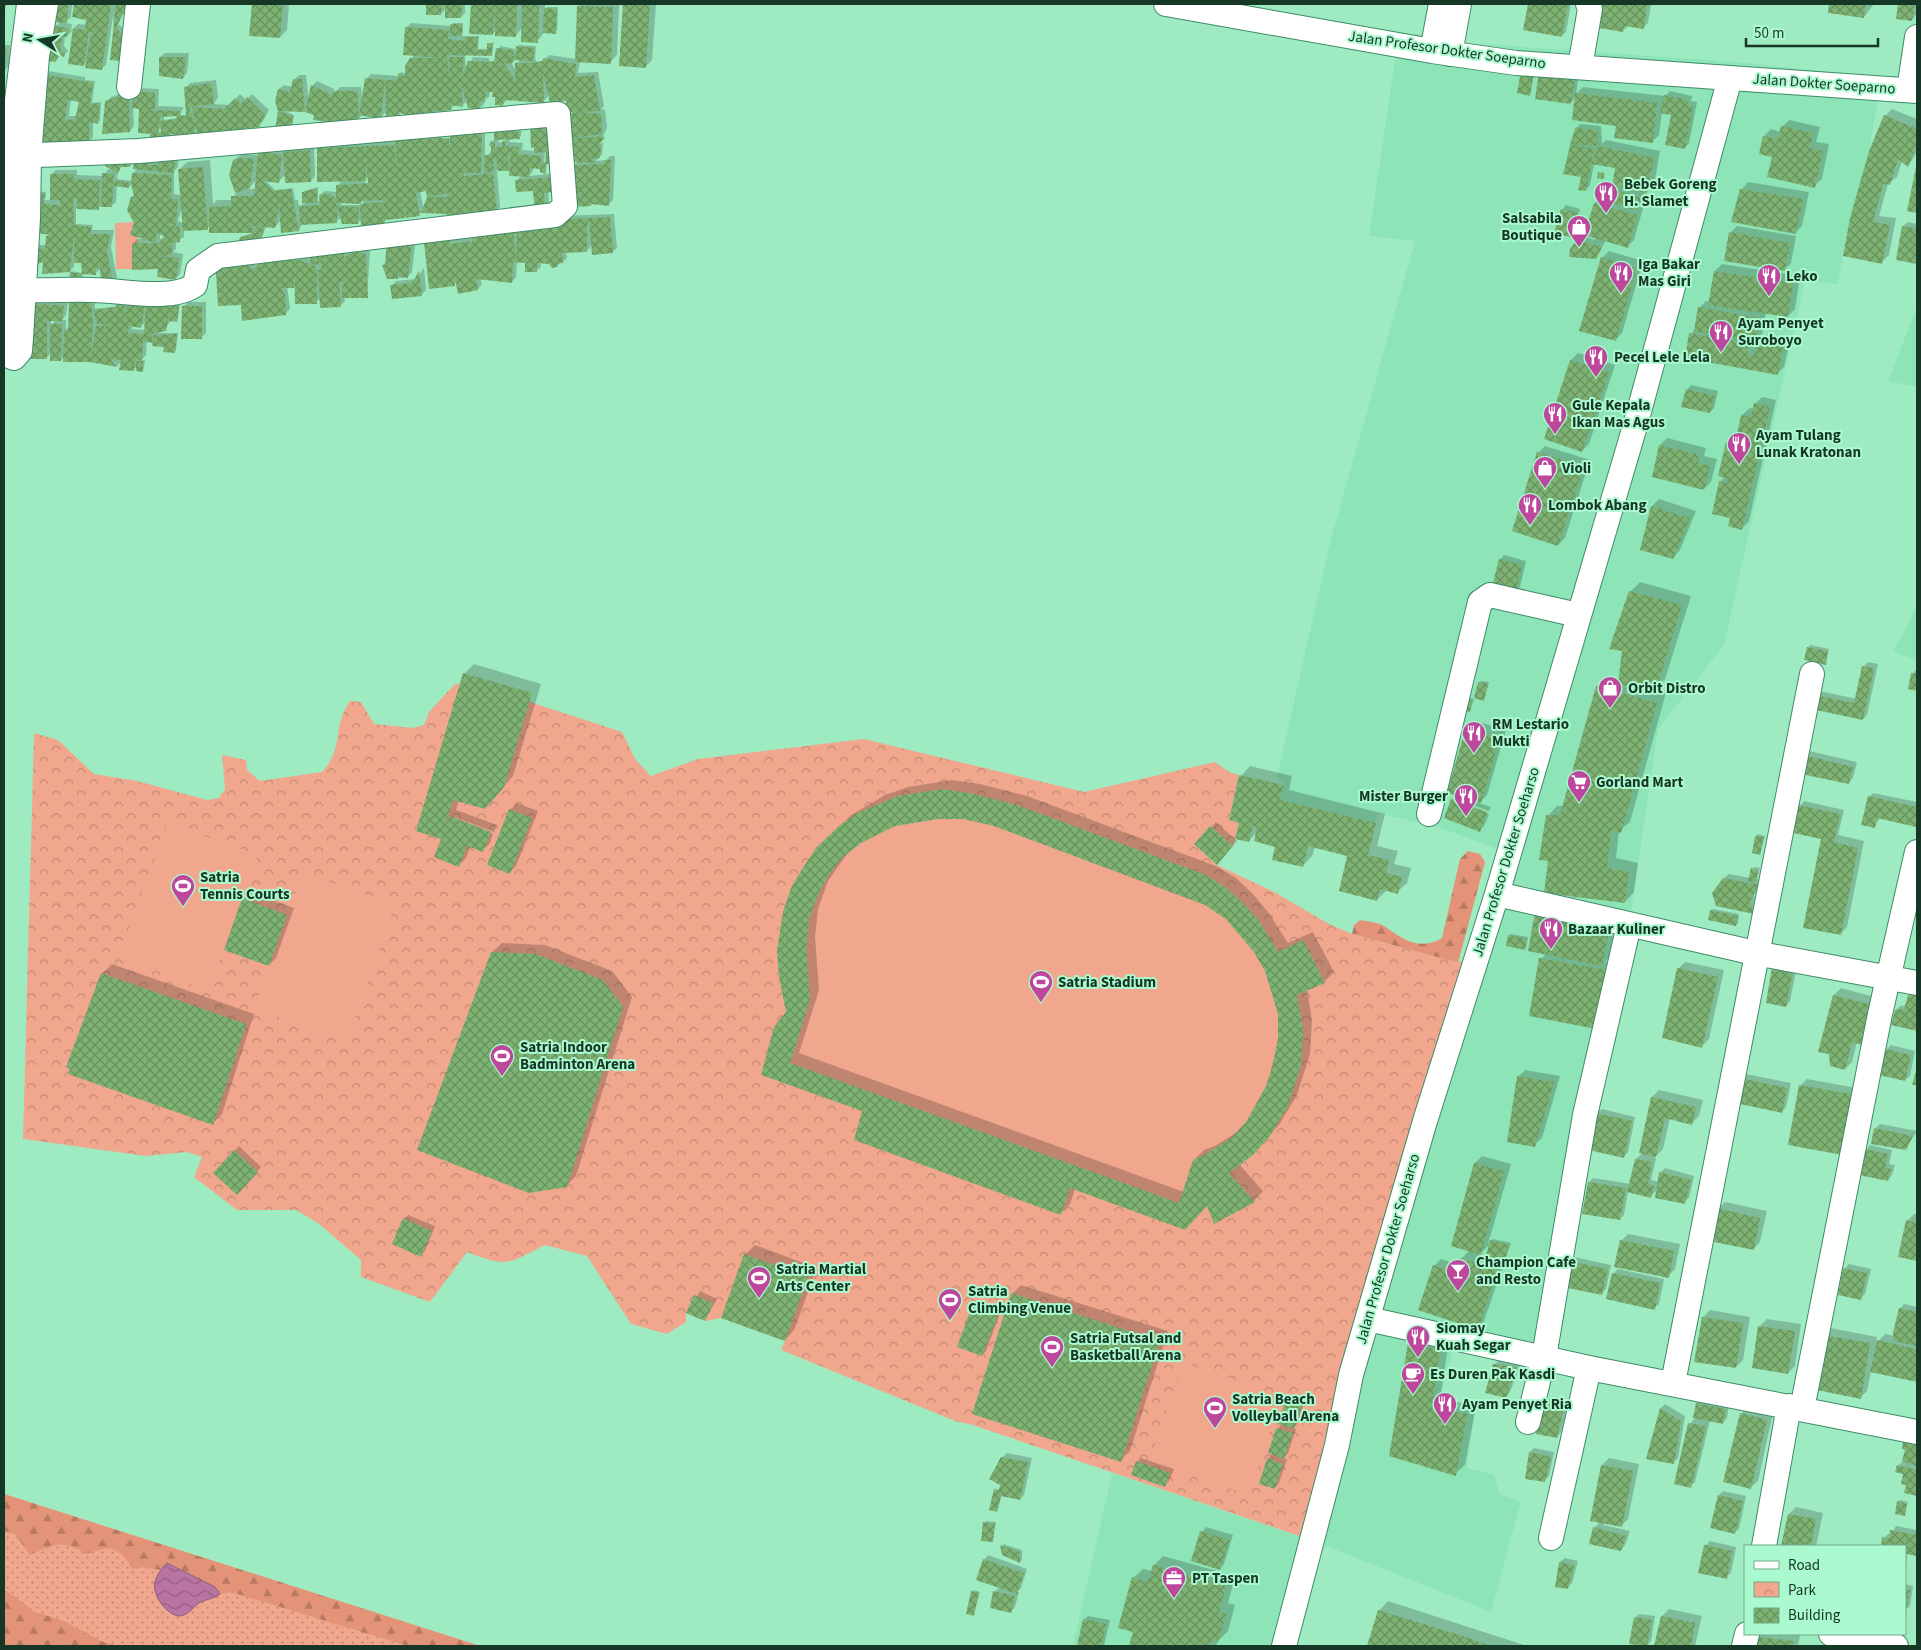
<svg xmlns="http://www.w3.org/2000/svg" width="1921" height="1650" viewBox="0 0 1921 1650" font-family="'Source Sans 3',sans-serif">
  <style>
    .built { fill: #8de4b6 }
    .grass { fill: url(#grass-dots) }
    .forest { fill: url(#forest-firs) }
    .park { fill: url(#park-crowns) }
    .garden { fill: #f0a78d }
    .water { fill: url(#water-waves); stroke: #88617d }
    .shadow { fill: #0003; fill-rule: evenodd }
    .building { fill: url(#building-cross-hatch); fill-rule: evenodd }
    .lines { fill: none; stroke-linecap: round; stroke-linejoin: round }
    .minor-casing { stroke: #3e8b66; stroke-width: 26 }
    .minor { stroke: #fff; stroke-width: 24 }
    .labels { text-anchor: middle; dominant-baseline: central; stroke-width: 4; stroke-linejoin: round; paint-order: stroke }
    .street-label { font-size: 15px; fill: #163626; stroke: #abf9cf }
    .poi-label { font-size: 15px; font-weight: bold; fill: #163626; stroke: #abf9cf; text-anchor: start }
  </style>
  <defs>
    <pattern id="grass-dots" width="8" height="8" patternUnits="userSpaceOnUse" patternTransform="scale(1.25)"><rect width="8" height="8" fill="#f0a78d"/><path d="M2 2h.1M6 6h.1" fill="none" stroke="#c18973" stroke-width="1.8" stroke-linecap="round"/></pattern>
    <pattern id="forest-firs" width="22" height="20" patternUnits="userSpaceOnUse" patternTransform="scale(1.25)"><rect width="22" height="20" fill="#e39377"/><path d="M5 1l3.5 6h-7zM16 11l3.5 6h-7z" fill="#b77961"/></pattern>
    <pattern id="park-crowns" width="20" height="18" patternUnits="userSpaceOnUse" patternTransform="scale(1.25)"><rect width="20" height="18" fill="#f0a78d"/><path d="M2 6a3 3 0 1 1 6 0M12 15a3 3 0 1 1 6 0" fill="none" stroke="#c18973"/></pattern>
    <pattern id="water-waves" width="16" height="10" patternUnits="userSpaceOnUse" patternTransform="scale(1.25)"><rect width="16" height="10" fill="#b974a2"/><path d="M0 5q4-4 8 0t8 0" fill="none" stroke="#956084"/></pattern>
    <pattern id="building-cross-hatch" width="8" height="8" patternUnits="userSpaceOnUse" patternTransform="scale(1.25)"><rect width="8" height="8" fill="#7eb273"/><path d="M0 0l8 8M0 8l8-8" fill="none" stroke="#66925e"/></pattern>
  </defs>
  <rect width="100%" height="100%" fill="#9eebc2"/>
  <!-- built -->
  <path class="built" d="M1399 33 1428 35 1454 42 1735 62 1882 77 1869 151 1850 218 1838 284 1805 281 1724 645 1658 729 1629 925 1543 1347 1458 1332 1438 1405 1475 1412 1467 1468 1494 1475 1500 1494 1521 1501 1491 1612 1311 1540 1282 1646H1073L1112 1473 1310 1540 1506 852 1435 826 1377 813 1376 823 1280 800 1284 785 1277 777 1331 539 1415 241 1369 236Z
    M1917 307V387L1888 381Z
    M1917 606V660L1893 652Z"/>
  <!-- grass -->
  <path class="grass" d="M4 1494 480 1646H4Z"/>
  <!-- forest -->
  <path class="forest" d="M1468 851 1480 854 1485 862 1458 963 1352 934 1354 925 1360 920C1368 922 1380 922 1387 928 1404 940 1420 951 1442 938L1460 859Z
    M4 1494 480 1646H408L231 1592 220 1594 215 1587 168 1563 160 1570 144 1567 133 1569 123 1555 109 1547 86 1554C62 1539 54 1544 30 1555L15 1534 4 1531Z
    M4 1589 35 1612 64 1621 101 1641 120 1646H4Z"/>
  <!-- park -->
  <path class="park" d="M471 683 489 694 530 702 622 732 635 759 651 776 698 759 864 739 1084 792 1215 762 1229 772 1239 775 1229 820 1239 823 1233 846 1210 826 1194 844 1217 865 1274 892 1329 924 1352 934 1448 960 1472 963 1311 1540 973 1425 955 1421 781 1350 785 1341 721 1318 705 1321 686 1313V1322L667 1334 631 1324 587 1256 545 1245C507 1264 508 1268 467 1252L430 1302 361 1277V1260L318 1223 296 1210H237L194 1177 202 1157 187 1152 146 1156 23 1139 34 733 58 740 94 774 137 781 207 800 219 798 225 789 222 755 246 760 247 770 260 781 322 772C345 747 331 729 350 701L361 702 374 724 413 728 424 725 429 712 455 684Z"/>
  <!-- garden -->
  <path class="garden" d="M137 222 139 269H116L115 223Z
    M942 789C1033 803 1120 843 1206 875 1238 895 1259 919 1278 952L1303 940 1325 983 1297 995C1299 1006 1302 1018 1303 1029 1306 1074 1285 1123 1254 1154 1247 1161 1237 1167 1229 1173L1255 1202 1214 1224 1207 1206 1185 1230 1071 1189 1061 1215 854 1140 862 1111 761 1075 774 1027 786 1012C782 992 777 972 777 951 778 891 818 827 875 804 897 795 919 792 942 789Z
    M167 823 258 855 209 990 119 957Z
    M303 872 395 906 346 1042 254 1008Z
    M1183 1363 1281 1396 1249 1495 1149 1462Z"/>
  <!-- water -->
  <path class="water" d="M167 1563 215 1587 220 1594C214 1599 206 1599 199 1603 193 1607 189 1615 180 1616 168 1617 151 1594 155 1582 157 1574 162 1568 167 1563Z"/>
  <!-- shadow -->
  <path class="shadow" d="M4 4H7L4 12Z
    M48 4H72L71 17 65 23 72 24 71 31 78 24 87 25 88 19 73 16 76 4H128L118 24 133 36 131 56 114 27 113 16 106 65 101 69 88 60 83 65 74 29 67 36H65L64 46 68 51 64 55H61L56 61 48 24 57 25 61 21Z
    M253 4H289L287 30 280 37 251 35Z
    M427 4H465V13L461 17 446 8 441 14 427 13Z
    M472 4H545V9L547 7H558L557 30 544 32 537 42 522 28 516 35 496 30 493 34 471 33Z
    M581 4H619L617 55 610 62 580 61 578 73 598 72 604 106 601 109 605 110 607 128 603 136 605 137 599 142 590 145 603 143 602 154 596 161 606 160 610 156H615L613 200 608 205 593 203 591 205 573 166 578 161H571L568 118 576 110 566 100 549 95 544 101 507 100 503 104 495 91H490L489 97 483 100 484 104 479 109 467 101 463 105 456 104 451 109 402 112 398 116 387 111 380 118 362 115 356 121 324 118 305 110H283L294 115 292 129 280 112 276 101 279 89 284 85 292 87 294 80 299 75H306L309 101 313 85 317 81 334 89 333 94 340 87H361L362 101 367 79 371 74 399 76 401 72 406 74 411 59 415 54 407 27 411 23 451 26 453 23H463V33L460 36H479L478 49H488V44L494 42 491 54 465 55 466 71 473 57 489 58V61H495L500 46 515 49 516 55 519 45 536 46 535 59 537 62 544 60 549 55 576 59 578 6ZM515 58 521 59 516 64V71L511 62Z
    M625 4H656L652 60 645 67 621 65Z
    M1529 4H1571L1566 32 1561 36 1524 29Z
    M1598 4H1651L1648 23 1643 27 1629 25 1623 31Z
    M1830 4H1874L1864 17 1829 12Z
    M1899 4H1917L1916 15 1912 20 1897 18Z
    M4 45H10L9 66 4 71Z
    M165 53H189L187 73 183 78 160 57Z
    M1544 68 1579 73 1576 94 1583 87 1665 96 1670 91 1692 96 1691 101 1697 102 1689 143 1685 148 1672 114 1662 112 1659 135 1652 142 1617 125 1575 98 1571 102Z
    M48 71 85 77V80L95 81 92 103 101 102 100 121 93 122V137L88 142 37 144ZM71 99 79 101 77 116H69Z
    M216 80 218 98 213 104 230 105 240 94 246 100 252 94 269 110 263 121 258 126 196 128 195 143 177 134 171 133 169 139 151 134 140 108 133 107 134 126 130 131 106 102 111 97 138 88 159 89 158 106 184 107 180 115H187L186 88 190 83ZM179 115 178 118 164 120V116ZM162 126V132H156Z
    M1892 109 1917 119V152L1908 166 1902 161 1897 177 1888 184 1879 216 1896 218 1889 255 1882 262 1844 255 1885 116Z
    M1789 120 1820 127 1816 142 1829 144 1822 179 1814 186 1773 156 1760 153 1764 136 1771 129 1781 132 1782 127Z
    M1580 124 1601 126 1602 144 1606 140 1660 151 1654 185 1646 192 1639 207 1643 208 1634 240 1627 247 1606 240 1596 258 1578 241 1583 236 1595 240V203L1600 198 1604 187 1608 182 1613 184 1617 167 1594 164 1590 185 1586 190 1582 176 1564 173 1570 144 1576 128Z
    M485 127V157L492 151V142L495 139 517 127V130H521V136L510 138 509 142 523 143 522 150 536 151V146L553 153 547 163 546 172 541 171 542 165 533 167V171L529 176 558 173 548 191 549 203 544 208 534 189 516 181 521 176 510 168 497 170 500 207 496 211H470L468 214 422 212 419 214 387 219 383 223 362 219 358 223 341 217 337 221 303 223 299 230 281 220 275 227 266 226 261 238H241L253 233 210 226 207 228 184 230V237L176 241V249L173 252 183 254 180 274 175 279 133 244 137 239H146L135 222V195L132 183 129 187 117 185 116 202 111 206 76 208V224L93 225 92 230H114L111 247 117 278 113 283 101 268 95 274 83 273 82 282 70 283 71 271 43 273 44 261 34 249 39 245H46L47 236 50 233 33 191 46 192 45 200H51V174L56 170H77V175L104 176 108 169 115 170 107 165 132 162 130 165H122L118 172 117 179 133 181V173L138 168 136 156 179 151 178 167 174 171V194L181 195 180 169 187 162 210 160 213 204 217 200H232L236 193 234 160 239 156 245 154 259 155 260 153 285 151 289 148 314 146 315 176 311 181 285 175 279 181 265 180 275 190 293 188 295 200H298L299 207 305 202 303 193 305 191 318 187V201H320V195L325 191 337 192V186L343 180 319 149 323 144 397 141 442 134V139H455ZM499 138H507L503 143 498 142ZM545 151H548L547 162H544ZM368 177 369 183H365V179ZM257 179 256 189H244L250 187ZM427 189 428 197 424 210 420 191ZM361 200H365L361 205H341V202ZM181 210H182L183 223 178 221ZM160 233 166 235 163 239H160ZM74 262H82L83 273 70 271 74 267Z
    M1748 182 1809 192 1802 226 1795 233 1741 190Z
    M1566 205 1580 209 1574 231 1569 236 1562 210Z
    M614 214 617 248 612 252 592 245 587 251H566L567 258 563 262 556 266 541 262V267L536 271 526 262 517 261 516 277 512 282 480 278 482 284 478 289 457 282 454 284 425 242 454 235V240L474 238 563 216Z
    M1908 222 1917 224V263L1898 259 1903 226Z
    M1737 226 1796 236 1791 263 1784 270 1730 233Z
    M416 237 412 272 407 277 397 278 383 265Z
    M348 246V255L356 248 363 247 370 251 367 296 344 297 345 301 340 306 321 298 316 302 295 284 287 286 290 309 285 314 243 303 219 305 254 258V265L299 254 311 259 310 250Z
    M1609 251 1643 261 1622 333 1615 340 1602 258Z
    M1722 264 1800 276 1795 309 1788 316 1766 312 1762 334 1754 340 1753 347 1757 348 1758 342 1765 335 1790 340 1784 367 1777 374 1691 334 1695 329 1699 308 1706 301 1710 302 1715 271Z
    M424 268 426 290 422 294 391 286 396 281 416 279Z
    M181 294 178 319 171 320 165 329 153 333H178L176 350 174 352 165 346 147 340 146 355 141 360H145L143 371 137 366 134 370 122 361 117 366 65 356 61 360 51 353 46 358 31 304 35 300 68 301 66 315 62 320H66V330L69 326 70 302 75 298H95V309L118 306 122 300ZM51 320H56L51 325ZM146 322 145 330 132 329 133 325 141 326Z
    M188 302H206V333L201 338 183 307Z
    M1578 353 1615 365 1589 444 1582 451 1546 439 1571 360Z
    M1691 385 1718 391 1714 408 1710 412 1687 390Z
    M1762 397 1776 400 1749 521 1742 528 1732 517 1720 482 1725 477 1720 475 1727 442 1734 435 1738 436 1742 415 1750 408 1754 409 1755 404Z
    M1667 438 1706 448 1704 456 1717 459 1711 482 1704 489 1660 445Z
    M1545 446 1590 460 1565 538 1558 545 1538 453Z
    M1659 499 1696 511 1680 550 1673 558 1652 506Z
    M1504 555 1526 561 1520 587 1515 591 1500 560Z
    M1640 582 1691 596 1665 679 1653 690 1666 693 1630 822 1619 831 1616 858 1638 863 1634 892 1625 902 1550 860 1548 816 1557 806H1564L1597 686 1607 677 1619 680 1630 592Z
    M1810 645 1829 649 1825 664 1805 659Z
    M1868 662 1878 664 1867 715 1863 719 1811 695 1815 690 1857 699 1863 667Z
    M474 664 541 684 513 776 494 798 459 800 456 810 497 825 494 832 454 817V819L493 834 490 843 483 850 471 846 466 858 459 865 443 838 418 831 465 673Z
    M1917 669V689L1909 688 1913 673Z
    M1481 681 1489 682 1484 699 1479 682Z
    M1466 697 1474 699 1470 711Z
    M1475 721 1506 730 1487 795 1479 803 1491 807 1489 811 1453 798 1457 795 1468 728Z
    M1809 751 1857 762 1853 778 1848 783 1798 772Z
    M1250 766 1292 776 1289 790 1385 814 1377 846 1398 851 1394 864 1411 868 1407 883 1397 892 1387 890 1377 900 1349 855 1315 847 1312 856 1303 866 1257 832 1249 841 1240 822 1241 776Z
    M952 780 980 784 1027 796 1216 866 1236 878 1253 894 1268 912 1288 943 1313 932 1334 972 1324 982 1307 989 1312 1020 1310 1054 1297 1095 1279 1125 1262 1144 1239 1164 1263 1191 1254 1201 1215 1222 1208 1204 1195 1219 1075 1189 1070 1204 1061 1213 864 1111 762 1074 787 1012 818 848 850 816 885 795 908 787ZM963 818 994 824 1206 904 1227 918 1243 934 1266 971 1279 1014V1039L1267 1086 1247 1122 1240 1130 1215 1146 1204 1150 1194 1160 1184 1192 799 1053 819 990 815 937 818 909 828 881 849 851 860 842 895 825 912 820Z
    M1873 793 1917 802V824L1916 825 1880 818 1874 827 1869 797Z
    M1452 799 1489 814 1484 826 1480 830 1445 818Z
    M1804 801 1844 810 1838 835 1864 841 1847 927 1840 934 1822 840 1800 806Z
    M517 803 538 811 516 866 509 873 510 810Z
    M1216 822 1237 841 1221 859 1196 844Z
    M1758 834 1765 836 1760 854 1756 836Z
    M1754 867 1760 868 1757 879 1763 880 1754 895 1757 908 1753 912 1724 878 1729 874 1750 878Z
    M250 892 294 908 276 958 269 965 243 899Z
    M1713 909 1739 914 1738 923 1736 925 1711 910Z
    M1616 920 1609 958 1605 962 1613 963 1602 1021 1541 959 1546 954Z
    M1511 934 1528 937 1526 947 1524 949 1509 936Z
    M502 943 545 945 612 971 632 997 576 1176 566 1186 492 952Z
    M1798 961 1790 1001 1786 1006 1774 962Z
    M1685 962 1724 970 1709 1039 1702 1046 1678 969Z
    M112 964 254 1014 222 1114 212 1123 102 974Z
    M1841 988 1878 998 1857 1042 1852 1062 1845 1069 1834 995Z
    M1917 988V1030L1892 1024 1896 1010 1900 1006 1907 1005Z
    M1891 1045 1915 1051 1910 1076 1905 1080 1881 1074 1887 1049Z
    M1525 1070 1560 1076 1542 1138 1534 1145 1518 1077Z
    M1746 1074 1791 1083 1786 1107 1782 1112 1741 1079Z
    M1807 1079 1862 1089 1849 1147 1800 1086Z
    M1659 1090 1703 1100 1699 1116 1692 1123 1670 1118 1663 1149 1654 1158H1656L1651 1180 1659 1182 1660 1173 1665 1168 1694 1176 1689 1198 1684 1202 1658 1189 1651 1196 1628 1191 1624 1215 1620 1219 1589 1182 1593 1178 1631 1184 1636 1159 1643 1153 1640 1152 1652 1097Z
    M1602 1109 1635 1117 1628 1152 1623 1157 1597 1113Z
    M1880 1124 1917 1131 1905 1149 1875 1129Z
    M1870 1145 1892 1150 1889 1164 1895 1165 1892 1175 1888 1180 1866 1150Z
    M239 1146 261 1167 236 1194 215 1173Z
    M1482 1156 1511 1164 1488 1244 1493 1239 1511 1243 1505 1259 1491 1243 1479 1255 1504 1263 1484 1321 1477 1328 1434 1266 1441 1259 1460 1266 1462 1258 1470 1250 1475 1163Z
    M1725 1202 1767 1211 1760 1242 1753 1249 1718 1209Z
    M1914 1214H1917V1260L1899 1256 1907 1221Z
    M408 1215 435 1226 425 1251 420 1255 404 1219Z
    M1628 1234 1680 1244 1675 1269 1668 1276 1621 1241Z
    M755 1245 817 1268 794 1330 785 1340 745 1255Z
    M1569 1256 1611 1265 1606 1289 1602 1293 1559 1285Z
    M1849 1264 1871 1269 1865 1294 1861 1298 1844 1269Z
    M1618 1269 1664 1279 1659 1304 1654 1308 1613 1274Z
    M1021 1285 1168 1331 1130 1451 1121 1460 1012 1294Z
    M700 1291 717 1299 705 1320 688 1312Z
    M978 1303 1001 1311 986 1351 982 1355 973 1307Z
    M1904 1304 1917 1307V1380L1871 1371 1867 1391 1860 1398 1823 1336 1830 1328 1877 1337 1876 1344 1885 1334 1895 1336 1900 1309Z
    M1710 1310 1750 1317 1743 1360 1736 1367 1703 1317Z
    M1767 1319 1801 1324 1795 1366 1788 1373 1753 1367 1760 1326Z
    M1418 1334 1449 1341 1440 1399 1476 1405 1465 1465 1455 1474 1409 1343Z
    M1499 1360 1521 1363 1510 1392 1506 1397 1494 1365Z
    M1291 1395 1305 1400 1298 1423 1293 1428 1296 1429 1288 1453 1283 1458 1287 1459 1279 1483 1275 1488 1268 1459 1273 1454 1277 1429 1282 1424 1287 1400Z
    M1548 1399 1568 1403 1561 1432 1557 1437 1544 1404Z
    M1701 1399 1729 1405 1727 1418 1722 1423 1710 1420 1695 1482 1690 1486V1424L1696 1417 1697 1403Z
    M1665 1404 1685 1416 1678 1458 1674 1462 1661 1408Z
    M1748 1407 1773 1413 1758 1481 1750 1488 1741 1414Z
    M1917 1431V1495L1906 1492 1908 1484 1905 1473 1898 1466 1903 1461 1906 1449 1904 1443Z
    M1534 1448 1554 1452 1549 1476 1545 1480 1530 1452Z
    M1007 1453 1032 1458 1024 1495 1020 1499 1002 1495 997 1511 995 1490 1000 1489 1002 1458Z
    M1141 1458 1174 1469 1169 1481 1165 1485 1137 1462Z
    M1609 1458 1639 1464 1628 1519 1621 1526 1604 1522 1603 1525 1630 1531 1625 1545 1621 1550 1594 1528 1600 1522 1602 1465Z
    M1723 1491 1746 1496 1739 1529 1734 1533 1711 1527 1719 1495Z
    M1900 1500 1908 1502 1904 1514 1898 1502Z
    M1796 1507 1823 1513 1816 1546H1783L1789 1514Z
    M986 1521 996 1522 992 1541 984 1523Z
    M1896 1526 1917 1530V1555L1905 1553V1546H1882L1884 1538 1888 1534H1891Z
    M1206 1527 1233 1535 1224 1564 1220 1569 1202 1532Z
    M1710 1541 1736 1547 1731 1573 1726 1577 1705 1546Z
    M1003 1544 1022 1550V1560L1020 1562 1003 1554Z
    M988 1555 1027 1569 1021 1588 1017 1592H1019L1015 1607 1011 1612 994 1592 1000 1587 984 1560Z
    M1163 1556 1235 1576 1228 1603 1235 1605 1228 1631 1218 1641 1216 1646H1130L1135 1632 1133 1578 1143 1569 1152 1571 1154 1565Z
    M1905 1556H1907L1905 1569Z
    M1565 1558 1578 1561 1572 1583 1568 1587 1556 1586 1560 1562Z
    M1905 1584 1913 1586 1910 1606 1905 1610Z
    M974 1590 980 1592 973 1614 972 1592Z
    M1388 1601 1524 1645V1646H1369L1379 1611Z
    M1669 1609 1702 1616 1695 1646H1655L1662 1616Z
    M1639 1614 1655 1616 1651 1641 1647 1646 1635 1618Z
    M1088 1616 1110 1620 1104 1646H1078L1084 1620Z
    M1756 1634 1800 1635 1798 1646H1752Z"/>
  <!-- building -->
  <path class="building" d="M47 4H68L67 23 52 22Z
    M74 4H111L102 70 85 68 91 34H95L89 31 84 66 68 64 73 28 85 30 86 20 72 17Z
    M116 4H128L116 28 129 41 127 62 110 60Z
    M252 4H283L280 38 249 36Z
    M426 4H442L441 15H426Z
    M445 4H462L461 18H445Z
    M471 4H495L493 35 469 34Z
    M495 4H517L516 37 495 36Z
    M522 4H539L538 43 521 42Z
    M623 4H650L646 68 619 66Z
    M1528 4H1568L1562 37 1523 30Z
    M1597 4H1647L1644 29 1624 26 1623 32 1593 27Z
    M1829 4H1866L1864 18 1828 13Z
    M1898 4H1915L1912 21 1896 19Z
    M577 6 613 7 611 64 575 62Z
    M544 8 557 9 556 34 543 33Z
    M450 24H462V36H450Z
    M54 26 68 28 67 37H62L60 51 65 54 64 57 58 55 56 62 38 60 43 28 54 29Z
    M405 27 449 30 448 39 465 41V37H478L477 50H487V43H493L492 56 447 55 449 75V57H464L462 78 468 61 494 62 496 48 513 50 515 60 511 64 504 63 515 80V63H533L543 61V58L576 64 575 77 594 75 600 111 577 112 601 114 602 138H605L599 144H601L600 158 590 159 596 163 569 162 566 118 573 112H566V101L550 103 543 73 544 103 504 100 503 106 495 105V97H492L493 92H486L485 103 479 100 480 110 468 108 461 84 463 107 451 105V110L406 115 398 112V118H386L385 80H398V73L405 76V66L410 58H442L403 55ZM603 134 597 137 572 138Z
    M516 46 535 48 533 61 515 60Z
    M4 49H6L5 65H4Z
    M159 57H186L183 79 159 76Z
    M1521 71 1534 74 1530 96 1517 93Z
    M1539 72 1575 77 1571 104 1535 99Z
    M42 74 93 83 90 104 100 103 98 124 90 122V109L89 143 36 145ZM68 100 79 102 75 119 65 120Z
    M365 78 385 80 381 119 359 115Z
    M293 79H302L305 112 278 111 275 101 278 89 290 92Z
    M211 83 214 104 190 107H189L195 125 192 107 224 109 235 98 241 104 247 97 265 115 259 127 242 129 238 134 198 139 195 125 194 146 177 142 176 135 170 134 168 142 150 143V134L138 133 139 109 132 108 133 91 155 93V109L147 110 180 111V116H186L184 87ZM177 116 176 119 160 121 161 133 156 134 159 131 160 117Z
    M311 85 330 94 329 99 334 91H357L359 115 357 122 325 129 322 121 313 120 314 115 305 112Z
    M1575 93 1657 103 1653 143 1614 138 1616 126 1572 120Z
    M1664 95 1688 100 1687 105 1693 106 1685 149 1665 145 1671 115 1660 113Z
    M120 96 129 100 130 132 102 134 105 101Z
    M278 111 293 116 290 133 275 130Z
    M1884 115 1917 129V145L1908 167 1898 159 1890 185 1883 184 1873 222 1890 225 1882 264 1843 256 1850 218 1869 151Z
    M530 123H548L549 153 546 152 551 154 550 164H545L546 152 534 153V147L531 148Z
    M1781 126 1813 133 1810 148 1823 151 1815 188 1767 177 1772 157 1759 154 1763 136 1778 139Z
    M515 128 516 132H519L520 139 494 140V129Z
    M1575 128 1597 130 1598 146 1654 158 1647 193 1612 186 1615 168 1591 164 1586 191 1578 190 1581 177 1563 174ZM1571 144 1598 146 1591 164 1594 149Z
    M450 131H482L481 173H463L464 176 493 173 497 213 470 215 468 209V215L448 217 447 214 421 213 427 197H447L449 193 427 197 426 191 416 193 420 216 406 218 402 194 405 218 385 220 384 224 361 226 360 204 382 202 384 213 383 200 362 201 360 204 336 203 337 206 359 207 358 224H342L337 206V223L300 225 299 206 320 205 319 195 329 194 336 198V185L378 183H368L366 162V181L317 182V148L394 145 397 168 395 137 419 135 420 139 449 138 450 156Z
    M491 141 495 144V147H502V141H506L505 146 519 147 518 154 541 156V163L545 164 546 174 540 172V169L530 168 529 177 509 176 510 150 509 157 496 159 508 158 509 171H498L496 159 493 158 494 171 484 173 485 155H491V147L489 145Z
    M270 150 273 154 282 155 279 183 263 181 273 191 291 189 299 231 281 233 279 206 275 228 252 226 254 233H209V207L231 206V196H254L258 152Z
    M310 150 311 182 285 183 283 152Z
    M159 153 176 155 174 173 133 169 135 156 149 157 148 164 157 165Z
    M107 155 131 163 130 167H121L118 173 105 166Z
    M240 158 254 159 250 188 235 193 229 175 233 160Z
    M605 160H611L609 206 591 204V206L574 207 572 165 605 164Z
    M203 167 208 230 183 231 178 169Z
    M1916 167H1917V213L1907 211Z
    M1598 172 1604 173V179L1597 178Z
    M102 173 114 174 112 207H101Z
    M132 173 172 175 171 198H160L178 199 176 225 163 223 180 227V242L172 243V255L161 256 179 258 176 280 157 277 158 269 132 270V243H156L130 235 134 223 127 210 131 197 134 196 131 184ZM156 233 164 236 159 243H156Z
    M50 174H74L73 179 100 180 99 210 77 209V199L73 198 74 225 91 227V234H110L107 252 113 284 101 282 100 269 96 267V275L82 274 81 263H74V235L70 272 42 274 43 262 32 266 33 249H45L46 236 52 235 35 233 29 192 45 194 44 204 60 205V200H50Z
    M554 177 555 192 544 193 545 209 535 215 533 191 516 192 515 180Z
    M114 180 130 183 129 188 114 186Z
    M1603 186 1641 198 1637 211 1599 199Z
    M317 188V203H302V192Z
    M1740 189 1803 199 1796 234 1731 222Z
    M1594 203 1637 215 1628 248 1584 235Z
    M1561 209 1577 213 1570 237 1554 233Z
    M610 217 613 253 592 255 589 219 587 226V252L562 253 563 263H558L557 267 552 268 549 264 537 263V272H525V263L513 262 512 283 476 279 478 290 458 294 454 273 455 286 429 289 424 242 449 239 450 244 471 241V246L474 231 513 225 516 260 517 225 557 229V220Z
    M1902 226 1917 229V264L1896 260Z
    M256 227 265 228 261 240 239 241 240 237 254 233Z
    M1729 232 1790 243 1785 271 1724 261Z
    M387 239 412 242 408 278 399 277 398 268V279H387L382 265 398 263 385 264Z
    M1577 240 1602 247 1596 259 1569 257 1570 249Z
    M331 247 344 250V258L351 252 358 251 366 255 368 298H342V288L344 282H339L341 307 320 308 318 270H321L320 253 329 255Z
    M321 248 319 265 311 264 309 249Z
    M262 254 294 258 315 266 317 270V304H295L294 269V288H281L285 295 286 315 242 321 241 305 218 306 216 273 209 268 250 261V269H255L259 264H264Z
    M1601 257 1637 268 1616 341 1579 331Z
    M419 271 422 296 392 299 390 285 412 283Z
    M1714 271 1793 283 1788 317 1708 305Z
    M70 272 82 274 81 286 68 284Z
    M129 295H180L177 322 169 321 171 304 162 303 171 306 166 331 152 334 153 343V335L177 334 175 353 163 352 164 347 152 346 153 343 143 341 142 360 136 359 134 371 119 370 121 360 110 359 117 367 90 362H63L64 330H68L69 302H91L93 324 91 356 96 326 110 325 97 324 93 310 116 307V304H126L125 318ZM146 300 144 334 128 333 129 326 141 328Z
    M30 304 64 305 62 321H47V359H29Z
    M182 306H202V339H181Z
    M1698 307 1759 318 1755 342 1694 331Z
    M50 324H62L61 361H50Z
    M1689 333 1749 344 1747 354 1754 355 1757 341 1783 346 1778 375 1685 358Z
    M1570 360 1609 372 1582 452 1544 439Z
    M136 361H143V372L136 371Z
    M1686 389 1715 396 1710 413 1681 407Z
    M1754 403 1770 407 1742 530 1728 526 1730 518 1712 514 1719 481 1727 483 1728 479 1718 476 1726 442 1735 444 1741 415 1751 417Z
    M1659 445 1700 455 1698 463 1710 466 1704 490 1652 477Z
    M1537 452 1584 467 1558 546 1512 531Z
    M1651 506 1690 518 1673 559 1640 550Z
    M1499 559 1522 565 1516 592 1492 587Z
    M1629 591 1682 605 1656 690 1618 684 1622 651 1609 649Z
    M1807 647 1828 651 1826 665 1804 660Z
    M1862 666 1874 668 1863 720 1807 708 1810 694 1854 703Z
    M463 673 532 693 504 787 485 809 453 800 445 827 450 816 491 832 483 852 467 846 459 867 434 857 441 839 416 831Z
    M1911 673 1917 674V691L1908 689Z
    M1478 682 1488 684 1484 701 1474 698Z
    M1596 686 1657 703 1621 833 1611 830 1607 868 1629 872 1625 903 1544 893 1548 861 1539 860 1546 815H1560Z
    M1463 698 1472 701 1470 712 1460 710Z
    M1466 727 1500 737 1481 803 1447 793Z
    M1803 755 1853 767 1849 784 1796 773Z
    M1239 775 1284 785 1280 800 1376 823 1368 855 1389 860 1386 873 1402 877 1398 894 1380 889 1377 901 1339 891 1347 856 1308 846 1303 867 1272 860 1275 847 1254 841 1257 827 1253 826 1249 842 1235 839 1239 823 1229 820Z
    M942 789 969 793 1017 805 1206 875 1226 888 1244 904 1259 921 1278 952 1303 940 1325 983 1297 995 1303 1030 1301 1065 1288 1106 1270 1136 1253 1155 1229 1173 1255 1202 1214 1224 1207 1206 1185 1230 1070 1188 1061 1215 854 1140 862 1111 761 1075 774 1027 786 1012 779 977 777 951 783 912 791 888 802 869 817 847 839 826 857 813 898 796ZM938 819H963L994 826 1205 905 1226 919 1254 952 1265 971 1278 1014V1038L1273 1064 1266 1086 1246 1122 1231 1138 1204 1155 1193 1160 1179 1203 790 1063 810 1000 806 948 809 919 819 892 830 873 843 857 861 843 895 826Z
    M1868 796 1917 807 1916 827 1877 818 1875 828 1861 825Z
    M1451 799 1487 812 1480 832 1444 818Z
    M1799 805 1840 814 1834 842 1858 848 1841 935 1803 928 1821 839 1793 833Z
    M509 809 532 818 510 874 487 865Z
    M1210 826 1233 846 1217 865 1194 844Z
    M1755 836 1764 837 1760 855 1752 853Z
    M1751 868 1758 870 1756 883 1748 881Z
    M1723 878 1760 885 1750 901 1754 914 1716 906 1712 893Z
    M242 898 287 915 269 966 224 950Z
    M1710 910 1738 916 1736 926 1708 920Z
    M1535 912 1610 927 1602 966 1528 951Z
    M1508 935 1527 939 1525 950 1506 946Z
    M491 952 535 954 603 980 623 1007 567 1187 529 1193 417 1150Z
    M1539 958 1607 970 1596 1029 1529 1016Z
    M1773 961 1794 965 1786 1007 1766 1003Z
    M1677 968 1718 977 1702 1048 1662 1038Z
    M101 973 246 1024 213 1125 68 1074 70 1069 66 1067Z
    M1909 992 1917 994V1031L1891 1025 1895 1010 1904 1009Z
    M1833 995 1872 1005 1862 1045 1852 1042 1845 1070 1830 1066 1829 1054 1818 1052Z
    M1885 1049 1911 1055 1905 1081 1879 1075Z
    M1917 1067V1085H1912Z
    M1517 1076 1554 1082 1535 1147 1507 1142Z
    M1740 1078 1787 1088 1782 1113 1735 1103Z
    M1799 1085 1856 1095 1843 1155 1788 1145Z
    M1651 1097 1696 1107 1692 1125 1665 1118 1656 1157 1639 1153Z
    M1596 1113 1632 1121 1624 1158 1588 1150Z
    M1874 1128 1913 1136 1906 1150 1871 1144Z
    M1864 1149 1888 1154 1885 1168 1891 1169 1888 1181 1859 1175Z
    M234 1150 258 1172 237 1195 213 1173Z
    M1635 1159 1652 1162 1648 1184 1654 1186 1651 1198 1627 1192Z
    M1474 1163 1504 1171 1481 1255 1451 1246Z
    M1659 1172 1691 1180 1685 1204 1655 1198Z
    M1588 1182 1626 1188 1620 1220 1582 1214Z
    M1716 1208 1760 1218 1754 1250 1709 1241Z
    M403 1218 432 1231 421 1257 392 1244Z
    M1906 1220 1917 1223V1261L1898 1257Z
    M1490 1240 1509 1245 1505 1261 1486 1256Z
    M1620 1240 1674 1251 1669 1278 1614 1267Z
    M744 1254 808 1277 785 1341 721 1318Z
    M1461 1258 1497 1270 1478 1330 1418 1310 1433 1265 1456 1273Z
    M1563 1260 1608 1269 1602 1295 1558 1286Z
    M1843 1268 1867 1273 1861 1300 1838 1295Z
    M1612 1273 1660 1283 1655 1310 1606 1299Z
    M1011 1293 1160 1341 1121 1462 972 1414Z
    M694 1295 713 1303 705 1321 686 1313Z
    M972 1306 998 1316 982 1356 957 1347Z
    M1899 1308 1917 1312V1346L1894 1341 1893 1333Z
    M1702 1317 1743 1323 1736 1368 1694 1362Z
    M1758 1326 1795 1331 1788 1374 1752 1368Z
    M1822 1335 1870 1343 1861 1399 1812 1389Z
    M1877 1340 1917 1349V1382L1870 1372Z
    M1408 1343 1440 1350 1432 1408 1467 1414 1456 1476 1389 1456Z
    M1493 1364 1517 1367 1506 1398 1485 1393Z
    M1286 1399 1302 1404 1294 1429 1278 1424Z
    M1543 1403 1564 1407 1557 1438 1536 1434Z
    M1696 1403 1726 1409 1723 1424 1693 1418Z
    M1660 1408 1681 1421 1674 1464 1646 1459Z
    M1740 1413 1767 1420 1751 1489 1723 1482Z
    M1688 1423 1706 1426 1691 1488 1674 1484Z
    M1276 1428 1293 1433 1284 1459 1268 1453Z
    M1908 1434 1917 1436V1466L1902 1461 1905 1450 1902 1449 1903 1442 1906 1443Z
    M1529 1452 1551 1457 1545 1482 1525 1479Z
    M1001 1457 1028 1462 1020 1500 1001 1496 997 1512 989 1510 994 1489 999 1490 1000 1485 989 1479Z
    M1267 1458 1283 1464 1275 1489 1259 1484Z
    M1136 1461 1170 1473 1165 1487 1131 1475Z
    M1601 1465 1633 1471 1622 1527 1590 1521Z
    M1897 1465 1917 1470V1496L1904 1493 1906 1485 1901 1484 1903 1474 1895 1472Z
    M1718 1495 1743 1501 1735 1534 1710 1528Z
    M1897 1501 1907 1504 1905 1516 1895 1514Z
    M1788 1514 1816 1519 1811 1546H1781Z
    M983 1522 995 1524 993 1542 981 1541Z
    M1593 1527 1626 1536 1621 1551 1589 1544Z
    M1890 1530 1917 1535V1556L1905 1554V1546H1881L1882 1537 1889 1539Z
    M1200 1531 1230 1540 1220 1570 1191 1561Z
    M1000 1545 1020 1552V1563L1002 1555Z
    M1704 1545 1732 1551 1727 1579 1698 1573Z
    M983 1559 1024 1573 1017 1594 976 1580Z
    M1559 1562 1574 1565 1568 1589 1555 1587Z
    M1153 1565 1226 1586 1219 1612 1226 1614 1218 1642 1212 1640 1210 1646H1129L1133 1632 1118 1628 1132 1577 1148 1582Z
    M1905 1589 1910 1590 1906 1611H1905Z
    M971 1591 979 1593 974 1616 966 1614Z
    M993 1591 1015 1596 1011 1613 990 1608Z
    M1378 1610 1463 1636 1491 1646H1367Z
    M1661 1616 1695 1623 1691 1646H1654Z
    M1634 1617 1652 1620 1647 1646 1629 1644Z
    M1083 1619 1106 1624 1101 1646H1077Z
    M1752 1636 1793 1641V1646H1751Z"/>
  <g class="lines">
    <!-- minor casing -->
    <g class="minor-casing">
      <path id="minor" d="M29 4 13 132 5 354 14 358 20 351 21 338 28 218 29 156 37 56 46 4
        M1166 4 1432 51 1516 63 1917 91
        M1432 51 1441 4
        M1450 54 1459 4
        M1580 67 1590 9 1588 4
        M129 87 138 4
        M1909 90 1917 37
        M7 289C36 292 64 289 93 290 121 290 171 302 195 285L198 270 218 256 555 215 565 206 558 114 139 151 12 156
        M1429 814 1480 602 1490 595 1578 615
        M1497 894 1755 953 1917 983
        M1368 1319 1589 1368 1917 1432
        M1673 1383 1812 674
        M1802 1409 1880 1014 1917 852
        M1528 1422 1544 1357 1585 1115 1629 925
        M1551 1538 1589 1368
        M1764 1546 1789 1406
        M1831 1634 1896 1646
        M1284 1646 1337 1445 1351 1375 1425 1121 1497 894 1635 426 1730 78
        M1744 1646 1747 1634"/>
    </g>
    <!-- minor -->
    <use href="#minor" class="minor"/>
  </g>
  <!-- icons -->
  <defs>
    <g id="restaurant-pin" transform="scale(1.25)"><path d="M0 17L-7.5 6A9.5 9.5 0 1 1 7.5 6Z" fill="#bd479d" stroke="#abf9cf"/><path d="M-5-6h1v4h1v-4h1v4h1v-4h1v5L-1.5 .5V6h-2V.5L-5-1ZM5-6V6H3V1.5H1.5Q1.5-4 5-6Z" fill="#fff"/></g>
    <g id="shop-pin" transform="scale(1.25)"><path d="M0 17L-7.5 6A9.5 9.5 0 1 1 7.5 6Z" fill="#bd479d" stroke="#abf9cf"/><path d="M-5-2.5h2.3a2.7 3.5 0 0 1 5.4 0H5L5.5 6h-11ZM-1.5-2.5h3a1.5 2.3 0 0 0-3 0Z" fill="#fff"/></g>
    <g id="supermarket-pin" transform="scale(1.25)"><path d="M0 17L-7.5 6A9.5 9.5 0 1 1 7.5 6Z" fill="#bd479d" stroke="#abf9cf"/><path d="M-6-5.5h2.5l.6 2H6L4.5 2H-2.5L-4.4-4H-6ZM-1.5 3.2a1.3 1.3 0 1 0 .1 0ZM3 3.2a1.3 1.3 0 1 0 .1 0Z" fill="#fff"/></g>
    <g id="stadium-pin" transform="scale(1.25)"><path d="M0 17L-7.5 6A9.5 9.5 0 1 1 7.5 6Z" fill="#bd479d" stroke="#abf9cf"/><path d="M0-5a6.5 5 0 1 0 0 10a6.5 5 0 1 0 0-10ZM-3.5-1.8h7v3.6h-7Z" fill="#fff"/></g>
    <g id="bar-pin" transform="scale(1.25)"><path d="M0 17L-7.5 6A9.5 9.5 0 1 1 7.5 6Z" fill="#bd479d" stroke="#abf9cf"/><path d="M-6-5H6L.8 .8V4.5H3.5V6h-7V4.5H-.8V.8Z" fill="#fff"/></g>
    <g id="cafe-pin" transform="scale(1.25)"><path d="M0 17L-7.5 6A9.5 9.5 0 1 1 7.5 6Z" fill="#bd479d" stroke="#abf9cf"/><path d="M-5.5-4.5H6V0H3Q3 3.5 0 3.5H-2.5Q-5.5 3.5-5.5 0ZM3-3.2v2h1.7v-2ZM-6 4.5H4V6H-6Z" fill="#fff"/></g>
    <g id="office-pin" transform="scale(1.25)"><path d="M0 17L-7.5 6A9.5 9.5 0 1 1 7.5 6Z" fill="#bd479d" stroke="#abf9cf"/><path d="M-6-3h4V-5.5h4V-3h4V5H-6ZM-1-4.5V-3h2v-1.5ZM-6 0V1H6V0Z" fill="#fff"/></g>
  </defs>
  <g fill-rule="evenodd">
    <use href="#restaurant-pin" x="1606" y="193"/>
    <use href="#shop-pin" x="1579" y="227"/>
    <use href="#restaurant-pin" x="1621" y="273"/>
    <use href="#restaurant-pin" x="1769" y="276"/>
    <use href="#restaurant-pin" x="1721" y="332"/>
    <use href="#restaurant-pin" x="1596" y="357"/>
    <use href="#restaurant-pin" x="1555" y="414"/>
    <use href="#restaurant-pin" x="1739" y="444"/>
    <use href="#shop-pin" x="1545" y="468"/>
    <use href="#restaurant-pin" x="1530" y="505"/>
    <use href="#shop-pin" x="1610" y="688"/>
    <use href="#restaurant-pin" x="1474" y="733"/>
    <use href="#supermarket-pin" x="1579" y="782"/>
    <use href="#restaurant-pin" x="1466" y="796"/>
    <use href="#stadium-pin" x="183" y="886"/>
    <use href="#restaurant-pin" x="1551" y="929"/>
    <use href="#stadium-pin" x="1041" y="982"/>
    <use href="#stadium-pin" x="502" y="1056"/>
    <use href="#bar-pin" x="1458" y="1271"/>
    <use href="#stadium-pin" x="759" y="1278"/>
    <use href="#stadium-pin" x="950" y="1300"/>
    <use href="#restaurant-pin" x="1418" y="1337"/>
    <use href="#stadium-pin" x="1052" y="1347"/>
    <use href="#cafe-pin" x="1413" y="1374"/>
    <use href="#restaurant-pin" x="1445" y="1404"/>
    <use href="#stadium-pin" x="1215" y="1408"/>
    <use href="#office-pin" x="1174" y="1578"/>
  </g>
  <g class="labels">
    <!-- street labels -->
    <g class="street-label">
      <text transform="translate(1447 50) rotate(8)">Jalan Profesor Dokter Soeparno</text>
      <text transform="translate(1824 84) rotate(4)">Jalan Dokter Soeparno</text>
      <text transform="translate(1506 862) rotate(-73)">Jalan Profesor Dokter Soeharso</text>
      <text transform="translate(1388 1249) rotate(-74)">Jalan Profesor Dokter Soeharso</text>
    </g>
    <!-- poi labels -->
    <g class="poi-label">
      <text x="1624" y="184">Bebek Goreng<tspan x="1624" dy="17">H. Slamet</tspan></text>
      <text x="1562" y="218" text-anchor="end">Salsabila<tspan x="1562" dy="17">Boutique</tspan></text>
      <text x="1638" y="264">Iga Bakar<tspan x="1638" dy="17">Mas Giri</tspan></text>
      <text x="1786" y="276">Leko</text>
      <text x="1738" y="323">Ayam Penyet<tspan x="1738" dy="17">Suroboyo</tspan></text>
      <text x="1614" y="357">Pecel Lele Lela</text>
      <text x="1572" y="405">Gule Kepala<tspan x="1572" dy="17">Ikan Mas Agus</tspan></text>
      <text x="1756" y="435">Ayam Tulang<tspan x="1756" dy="17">Lunak Kratonan</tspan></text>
      <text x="1562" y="468">Violi</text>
      <text x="1548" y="505">Lombok Abang</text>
      <text x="1628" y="688">Orbit Distro</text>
      <text x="1492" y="724">RM Lestario<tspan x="1492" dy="17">Mukti</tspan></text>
      <text x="1596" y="782">Gorland Mart</text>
      <text x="1448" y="796" text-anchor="end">Mister Burger</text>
      <text x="200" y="877">Satria<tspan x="200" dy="17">Tennis Courts</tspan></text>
      <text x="1568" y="929">Bazaar Kuliner</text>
      <text x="1058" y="982">Satria Stadium</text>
      <text x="520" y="1047">Satria Indoor<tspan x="520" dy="17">Badminton Arena</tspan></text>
      <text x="1476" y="1262">Champion Cafe<tspan x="1476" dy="17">and Resto</tspan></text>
      <text x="776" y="1269">Satria Martial<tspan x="776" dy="17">Arts Center</tspan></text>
      <text x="968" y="1291">Satria<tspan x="968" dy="17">Climbing Venue</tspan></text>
      <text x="1436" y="1328">Siomay<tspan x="1436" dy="17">Kuah Segar</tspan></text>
      <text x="1070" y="1338">Satria Futsal and<tspan x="1070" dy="17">Basketball Arena</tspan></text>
      <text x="1430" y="1374">Es Duren Pak Kasdi</text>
      <text x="1232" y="1399">Satria Beach<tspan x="1232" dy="17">Volleyball Arena</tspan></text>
      <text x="1462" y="1404">Ayam Penyet Ria</text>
      <text x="1192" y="1578">PT Taspen</text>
    </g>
  </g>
  <!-- border -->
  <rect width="1921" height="1650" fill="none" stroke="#163626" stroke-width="10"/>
  <!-- legend -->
  <rect x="1744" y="1545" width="162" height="90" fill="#abf9cf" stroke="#6fab8b"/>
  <rect x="1754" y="1561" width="25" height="8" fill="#ffffff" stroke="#6fab8b"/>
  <text x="1788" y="1570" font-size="15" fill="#163626">Road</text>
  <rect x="1754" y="1582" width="25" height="15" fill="url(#park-crowns)" stroke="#6fab8b"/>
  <text x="1788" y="1595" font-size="15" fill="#163626">Park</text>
  <rect x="1754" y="1608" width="25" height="15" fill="url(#building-cross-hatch)" stroke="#6fab8b"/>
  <text x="1788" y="1620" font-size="15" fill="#163626">Building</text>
  <!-- north arrow -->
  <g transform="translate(40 40) rotate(281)" stroke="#abf9cf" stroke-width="4" paint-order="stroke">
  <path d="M0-4L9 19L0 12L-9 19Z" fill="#163626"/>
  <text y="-8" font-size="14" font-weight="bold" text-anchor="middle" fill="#163626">N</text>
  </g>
  <!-- scale -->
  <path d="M1746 38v8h132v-8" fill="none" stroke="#163626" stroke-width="2.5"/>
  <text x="1754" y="38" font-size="15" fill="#163626" stroke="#abf9cf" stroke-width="4" paint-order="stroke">50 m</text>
</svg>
